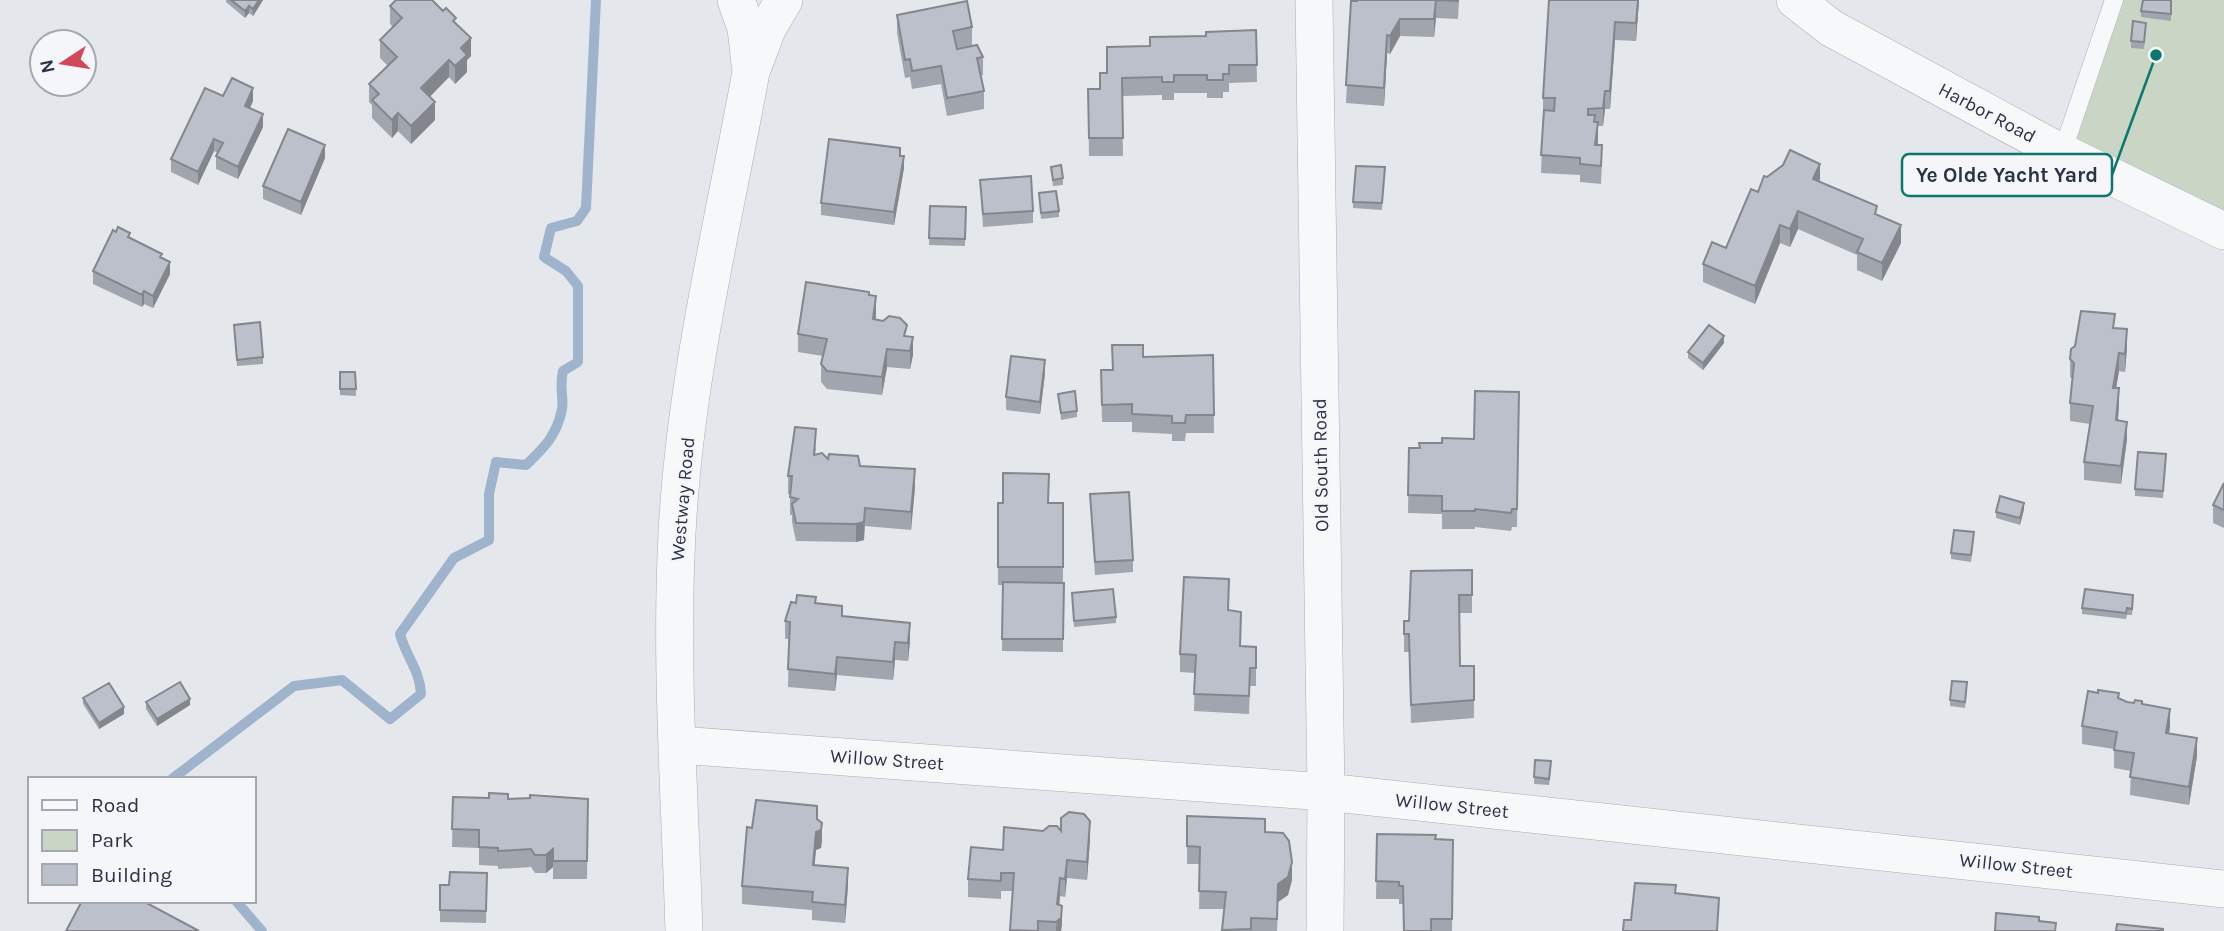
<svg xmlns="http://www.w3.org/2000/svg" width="2224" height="931" viewBox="0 0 2224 931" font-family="Karla,sans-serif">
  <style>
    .green { fill: #c9d6c5 }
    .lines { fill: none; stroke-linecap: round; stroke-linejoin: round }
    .stream { stroke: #9fb4cc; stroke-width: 10 }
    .service-casing { stroke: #a9aeb7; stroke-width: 19 }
    .minor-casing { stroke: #a9aeb7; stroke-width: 38 }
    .service { stroke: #f7f8fa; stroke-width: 18 }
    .minor { stroke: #f7f8fa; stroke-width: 37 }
    .wall { fill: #a1a5ae }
    .shaded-wall { fill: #83868d }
    .building { fill: #bbc0ca; stroke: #83868d; stroke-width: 2 }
    .labels { text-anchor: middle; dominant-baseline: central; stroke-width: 5; stroke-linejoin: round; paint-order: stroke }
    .street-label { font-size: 19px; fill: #2b3445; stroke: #f4f6f9 }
    .leader { fill: none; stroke: #0f766e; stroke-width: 2.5 }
    .callout-dot { fill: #0f766e; stroke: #f4f6f9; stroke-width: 2.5 }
    .callout { fill: #f4f6f9; stroke: #0f766e; stroke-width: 2.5 }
    .callout-label { font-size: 21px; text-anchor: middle; font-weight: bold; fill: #2b3445 }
  </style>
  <rect width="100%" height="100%" fill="#e4e7ec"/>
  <!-- green -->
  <path class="green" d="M2104 0H2224V214L2063 138Z"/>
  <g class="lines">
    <!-- stream -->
    <path class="stream" d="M172 779 294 686 342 680 390 719 421 694C420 670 406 657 400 634L454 558 489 540V494L496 462 526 465C544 448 557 435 562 409 564 396 559 388 563 371L578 362V286L566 271 544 257 551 228 577 221 586 208 596 0
      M236 901 262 931"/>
    <!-- service casing -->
    <g class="service-casing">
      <path id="service" d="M2062 153 2114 0"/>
    </g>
    <!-- minor casing -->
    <g class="minor-casing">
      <path id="minor" d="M1314 0 1326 792 1325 931
        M1795 0 1831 28 2051 147 2224 231
        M752 69 768 27 784 0
        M679 745 1326 792 2224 889
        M684 931C680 799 670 665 677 533 685 378 723 225 751 72L746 28 736 0"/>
    </g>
    <!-- service -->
    <use href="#service" class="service"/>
    <!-- minor -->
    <use href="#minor" class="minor"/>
  </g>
  <!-- wall -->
  <path class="wall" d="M226 0H263L253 16 249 13 245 18 226 2Z
    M1459 0 1458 19 1436 18 1434 37 1400 36 1390 54 1387 53 1384 106 1346 103 1351 1Z
    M1549 0H1639L1636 41 1615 40 1610 109H1605L1603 126H1598V145L1602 163 1601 184 1580 182V175L1541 173 1543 115V98Z
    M2171 0V21L2141 17V11Z
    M390 6 456 24 471 56 467 60V72L455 84 449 77 429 97 435 120 411 144 398 131 392 138 372 118V105L369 102V84L388 66 380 58V40L393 27 390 24Z
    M897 15 972 27V45L957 48V49L983 57V75H981L984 91V109L947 116 941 84 912 89 910 77 905 78 897 33Z
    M2146 29 2144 49 2131 48V41Z
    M1256 30 1257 82 1229 83V92H1223V98H1207V93H1174V100H1162V95L1122 96 1123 156H1089L1088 89H1100L1150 46 1206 36Z
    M223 96 253 101 250 108 263 127 238 179 216 169V156L218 153 214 151 198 185 171 172V159Z
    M900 156 904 168 894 225 821 215V203Z
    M325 158 301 215 263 199V186Z
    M1051 167 1063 178V185L1053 186Z
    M1385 167 1382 210 1353 208V202Z
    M1767 177 1820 182 1877 215 1901 243 1882 281 1857 270V255L1798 229 1790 247 1780 243 1755 304 1703 282V264L1726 248Z
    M980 180 1033 211V223L983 227Z
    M1039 193 1059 211V217L1041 219Z
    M930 206 966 207 965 246 929 245Z
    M130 238 162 258 170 274 153 308 144 304 142 307 93 284V271Z
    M869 295 876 314V320L907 337 913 355 910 369 887 367 882 395 827 389 821 382V364L823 356 798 352V334Z
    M234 325 263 357V364L237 366Z
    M2115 328 2127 347 2125 372 2119 371 2116 388 2119 406 2118 420 2127 439 2121 484 2084 480V462L2090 424 2070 421V403L2073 379 2070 377V359Z
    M1724 343 1703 370 1688 358V352Z
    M1213 355 1214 433H1186L1185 441H1172V434L1132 432V422H1102L1101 370H1113L1143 357Z
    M340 372H355L356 396 340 395Z
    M1045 373 1040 414 1006 410V397Z
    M1519 392 1517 527H1512L1511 531 1475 527V529H1442V514L1408 513 1409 448H1419L1442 443 1474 439Z
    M1058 394 1077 411V417L1061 420Z
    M816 447 815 455 828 459 860 466 915 487 911 530 865 526 864 540 856 542 796 541 792 522V515H790V494H788V476Z
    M2166 461 2163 498 2135 496V489Z
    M2224 483V528L2213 523V505Z
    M1090 494 1133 560V572L1095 575Z
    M1003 503H1063V652L1002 651 1003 585H998V567Z
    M2024 509 2020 525 1996 518V512Z
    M1974 538 1971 562 1951 559V553Z
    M1472 570V613H1459L1460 666H1474V718L1411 723 1409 652H1404V621H1409Z
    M1072 593 1116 617V623L1074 627Z
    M2133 601 2132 615H2127L2126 619 2082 614V608Z
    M816 603 842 616 910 641 908 661 895 660 893 680 837 675 835 691 788 687 789 639H785V621Z
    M1229 611 1240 646 1256 664V686H1250L1249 714 1194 711 1195 673 1180 672V654Z
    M1967 689 1965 708 1950 706V700Z
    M83 698 124 714 99 729 83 704Z
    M2119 699 2127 702 2142 704 2170 727 2169 733 2197 756 2189 805 2130 795 2131 771 2114 768V749L2082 744V726Z
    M146 702 190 705 157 726 146 709Z
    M1551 768 1549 785 1534 784V777Z
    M453 797 508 799H588L587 879H553V867L546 873H535L531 867 498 869V866L479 865V848L452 847Z
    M1187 816 1265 832 1292 880 1288 895 1278 902 1277 931H1222L1224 909H1199L1200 864H1187Z
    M817 819 822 840 821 848 816 850 814 865 848 886 845 923 812 920V910L742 904V886L752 828Z
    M1043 831H1061L1090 839 1087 880 1067 878 1065 897 1060 896 1059 905 1062 924 1061 931H1010L1013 891H1001V899L968 897V879L1003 850Z
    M1377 834 1453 840 1452 931H1404L1403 904H1399V899H1376Z
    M487 873 486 923 440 922V885H449Z"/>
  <!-- shaded-wall -->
  <path class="shaded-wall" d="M259 0H263L253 16V9Z
    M1436 0V18L1434 37V19Z
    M1638 0H1639L1636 41V23Z
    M249 6V13L245 18V11Z
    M1400 19V36L1390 54V36Z
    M1615 22V40L1610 109V91Z
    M1387 35V53L1384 106V88Z
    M471 38V56L467 60V72L455 84V66L461 48Z
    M449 60V77L421 106V88Z
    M253 88V101L245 118V106Z
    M1605 91V109L1603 126V108Z
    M435 102V120L411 144V126Z
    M398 113V131L392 138V120Z
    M263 114V127L238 179V167Z
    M1598 122V140L1595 163V145Z
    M214 139V151L198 185V172Z
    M325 145V158L301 215V202Z
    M904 156V168L894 225V212Z
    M1820 164V181L1813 179Z
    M1798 211V229L1790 247V229Z
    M1780 225V243L1755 304V286Z
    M1901 225V243L1882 281V263Z
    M170 262V274L153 308V296Z
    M144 291V304L142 307V295Z
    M876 296V314L873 337V319Z
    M2127 329V347L2125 372V354Z
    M1724 336V343L1703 370V363Z
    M913 337V355L910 369V351Z
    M887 349V367L882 395V377Z
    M2119 353V371L2113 406V388Z
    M1045 360V373L1040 414V402Z
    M2119 388V406L2116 438V420Z
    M2127 422V439L2121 484V466Z
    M915 469V487L911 530V512Z
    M2024 503V509L2020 525V518Z
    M865 508 864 540 856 542V524Z
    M910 623V641L908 661V643Z
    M895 642V660L893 680V662Z
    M837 657V675L835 691V674Z
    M190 699V705L157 726V719Z
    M124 707V714L99 729V723Z
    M2170 709V727L2166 750V733Z
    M2197 738V756L2189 805V787Z
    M1090 821V839L1087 880V862Z
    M822 823V840L821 848 816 850 813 883V865L816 832Z
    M553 849V867L546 873V855Z
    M1067 860V878L1065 897V879Z
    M1292 862V880L1288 895 1278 902 1277 931 1278 884Z
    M848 868V886L845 923V905Z
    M1060 878V896L1058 921 1062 906V924L1061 931H1056Z"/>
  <!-- building -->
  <path class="building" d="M231 0H259L253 9 249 6 245 11Z
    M396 0H432L443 11 446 8 456 18 453 21 471 38 461 48 467 55 455 66 449 60 421 88 435 102 411 126 398 113 392 120 372 100 379 94 369 84 397 57 380 40 402 18 390 6Z
    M1357 0H1458V1L1436 0 1434 19H1400L1390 36 1387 35 1384 88 1346 85 1351 1H1357Z
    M1549 0H1638L1636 23 1615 22 1610 91H1605L1603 108 1588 109V115H1595L1594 122H1598L1595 145H1602L1601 166 1580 164V158L1541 155 1544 110 1554 111 1555 98H1543Z
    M2143 0H2171V14L2141 11Z
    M967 1 972 27 953 31 957 49 977 45 983 57 977 58 984 91 947 98 941 66 912 71 910 59 905 60 897 15Z
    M2133 21 2146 23 2144 42 2131 41Z
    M1256 30 1257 65H1229V74H1223V80H1207V75H1174V82H1162V77L1122 78 1123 138H1089L1088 89H1100V73H1107V47L1150 46V37L1206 36V32Z
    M232 78 253 88 245 106 263 114 238 167 216 156 223 143 214 139 198 172 171 159 205 88 223 96Z
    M288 129 325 145 301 202 263 186Z
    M829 139 900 148V156H904L894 212 821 203Z
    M1790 150 1820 164 1813 179 1877 206 1875 214 1901 225 1882 263 1857 252 1863 239 1798 211 1790 229 1780 225 1755 286 1703 264 1712 242 1726 248 1751 189 1758 192 1764 176 1767 177 1783 165Z
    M1061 165 1063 178 1053 180 1051 167Z
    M1356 166 1385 167 1382 203 1353 202Z
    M1031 176 1033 211 983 214 980 180Z
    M1056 191 1059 211 1041 213 1039 193Z
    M930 206 966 207 965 239 929 238Z
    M118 227 130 233 128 237 162 254 160 257 170 262 153 296 144 291 142 295 93 271 113 230 116 232Z
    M806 282 869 292V295L876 296 873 319 883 321 889 316 900 318 907 325 904 336 913 337 910 351 887 349 882 377 827 371 821 364 827 339 798 334Z
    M2081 311 2115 314 2113 328 2127 329 2125 354 2119 353 2113 388H2119L2116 420 2127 422 2121 466 2084 462 2093 406 2070 403 2074 363 2070 359 2071 349 2075 346Z
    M260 322 263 357 237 360 234 325Z
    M1709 325 1724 336 1703 363 1688 352Z
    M1112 345H1143V357L1213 355 1214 415H1186L1185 423H1172V416L1132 414V404L1102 405 1101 370H1113Z
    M1011 356 1045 360 1040 402 1006 397Z
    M340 372H355L356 389H340Z
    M1075 391 1077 411 1061 413 1058 394Z
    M1475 391 1519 392 1517 509H1512L1511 513 1475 509V511H1442V496L1408 495 1409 448H1420L1419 443H1442V438L1474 439Z
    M795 427 816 429 814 455 822 453 828 459 829 454 858 456 860 466 915 469 911 512 865 508 864 522 856 524 796 523 792 504 798 499 790 497 792 476H788Z
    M2138 452 2166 454 2163 491 2135 489Z
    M1003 473 1049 474 1048 503H1063V567H998V503H1003Z
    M2224 483V510L2213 505Z
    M1129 492 1133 560 1095 562 1090 494Z
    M2000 496 2024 503 2020 518 1996 512Z
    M1954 530 1974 532 1971 555 1951 553Z
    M1472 570V595H1459L1460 666H1474V700L1411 705 1409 634H1404V621H1409L1411 571Z
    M1184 577 1229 579 1228 610 1241 612 1240 646 1256 647V668H1250L1249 696 1194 694 1196 655 1180 654Z
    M1003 582 1064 583 1063 639H1002Z
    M1113 589 1116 617 1074 621 1072 593Z
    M2085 589 2133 595 2132 609 2127 608 2126 613 2082 608Z
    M797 595 816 597 815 603 842 606V616L910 623 908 643 895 642 893 662 837 657 835 674 788 669 790 622 785 621 791 602 796 603Z
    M1952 681 1967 682 1965 702 1950 700Z
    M180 682 190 699 157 719 146 702Z
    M109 683 124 707 99 723 83 698Z
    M2098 690 2119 693 2118 698 2127 702 2134 703 2135 700 2142 701V704L2170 709 2166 733 2197 738 2189 787 2130 777 2134 753 2114 750 2117 732 2082 726 2088 691 2098 693Z
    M1535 760 1551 761 1549 779 1534 777Z
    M489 793 508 794V799L530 798V795L588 799 587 861H553V849L546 855H535L531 849 498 851V848L479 847V830L452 829 453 797 489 798Z
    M756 800 817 806V819L822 823 821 830 816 832 813 865 848 868 845 905 812 902 813 892 742 886 747 827 752 828Z
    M1069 812 1084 814 1090 821 1087 862 1067 860 1065 879 1060 878 1057 904 1062 906 1061 918 1056 922 1038 921V931L1010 930 1014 873H1001V881L968 879 971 847 1003 850 1004 827 1043 831 1049 826H1057L1061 831V818Z
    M1187 816 1265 819V832L1283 833 1289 841 1292 862 1288 877 1278 884 1277 919 1251 918V929L1222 930 1226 892 1199 891 1200 847 1187 846Z
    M1377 834 1436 835 1435 839 1453 840 1452 919H1431V931H1404L1403 886H1399V882L1376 881Z
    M450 872 487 873 486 911 440 910V885H449Z
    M1635 883 1676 885 1675 893 1719 898 1717 931H1623L1624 920H1631Z
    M82 901H143L199 931H66Z
    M1996 913 2039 917V921L2056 923 2055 931H1995Z
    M2117 924 2163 929V931H2116Z"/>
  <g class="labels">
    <!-- street labels -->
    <g class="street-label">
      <text transform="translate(1987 113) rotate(28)">Harbor Road</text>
      <text transform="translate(1321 465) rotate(-91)">Old South Road</text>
      <text transform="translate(683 499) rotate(-85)">Westway Road</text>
      <text transform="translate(887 760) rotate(4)">Willow Street</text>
      <text transform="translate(1452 806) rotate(6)">Willow Street</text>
      <text transform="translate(2016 866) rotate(6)">Willow Street</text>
    </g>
  </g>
  <!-- callouts -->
  <path class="leader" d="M2156 55L2112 175"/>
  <circle class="callout-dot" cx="2156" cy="55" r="7"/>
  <rect class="callout" x="1902" y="154" width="210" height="42" rx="7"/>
  <g class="callout-label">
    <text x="2007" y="182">Ye Olde Yacht Yard</text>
  </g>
  <!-- legend -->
  <rect x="28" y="777" width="228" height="126" fill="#f4f6f9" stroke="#a4a8b1" stroke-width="2"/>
  <rect x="42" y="800" width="35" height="10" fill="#f7f8fa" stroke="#a4a8b1" stroke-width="2"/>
  <text x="91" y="812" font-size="21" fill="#2b3445">Road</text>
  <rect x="42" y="830" width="35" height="21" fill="#c9d6c5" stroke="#a4a8b1" stroke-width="2"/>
  <text x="91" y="847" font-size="21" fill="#2b3445">Park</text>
  <rect x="42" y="864" width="35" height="21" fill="#bbc0ca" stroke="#a4a8b1" stroke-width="2"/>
  <text x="91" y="882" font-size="21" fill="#2b3445">Building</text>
  <!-- north arrow -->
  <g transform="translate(63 63) rotate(258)"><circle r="33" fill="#f4f6f9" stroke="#a4a8b1" stroke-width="2"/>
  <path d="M0-5L12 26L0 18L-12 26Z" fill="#d1495b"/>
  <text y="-10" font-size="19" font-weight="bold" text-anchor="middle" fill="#2b3445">N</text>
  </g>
</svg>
